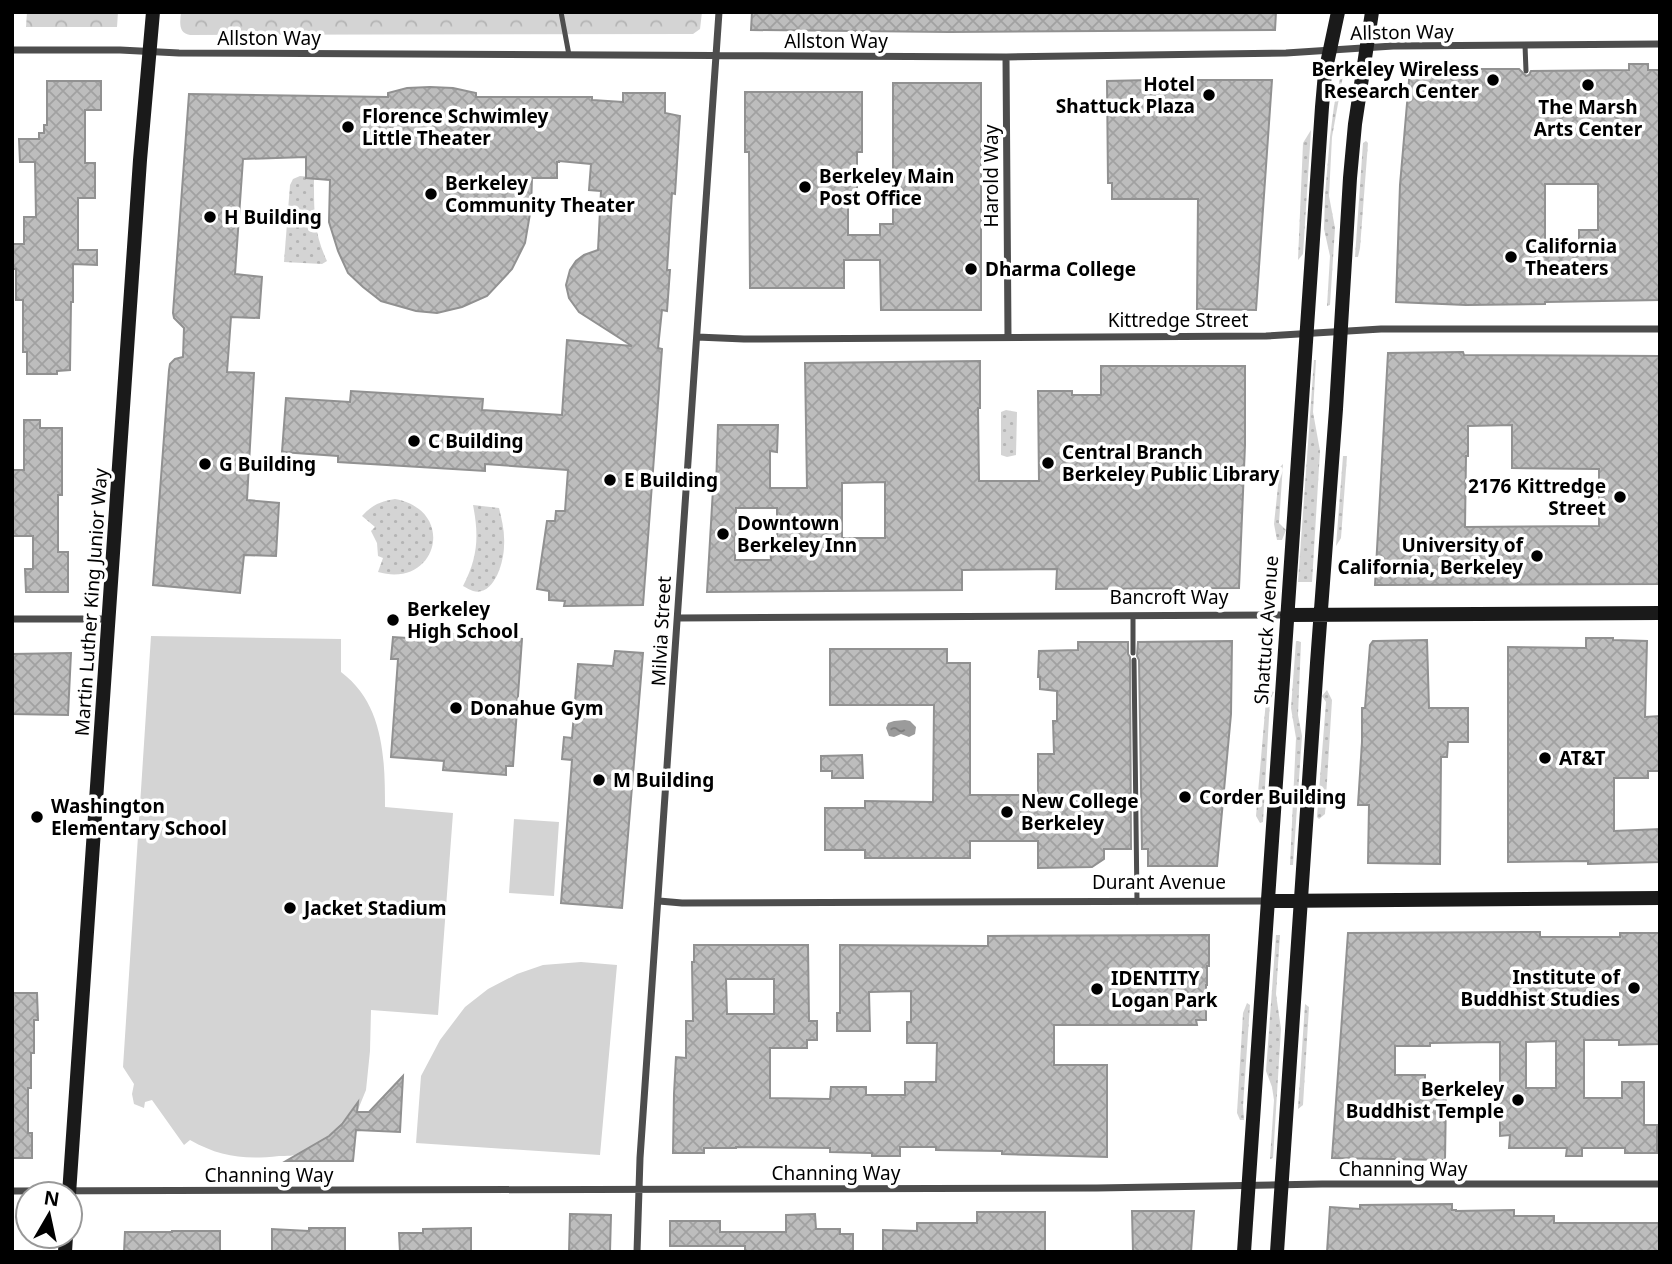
<svg xmlns="http://www.w3.org/2000/svg" width="1672" height="1264" viewBox="0 0 1672 1264" font-family="'Noto Sans',sans-serif">
  <style>
    .grass { fill: url(#grass-dots) }
    .park { fill: url(#park-crowns) }
    .pitch { fill: #d4d4d4 }
    .water { fill: url(#water-ripples) }
    .building { fill: url(#building-cross-hatch); stroke: #919191; stroke-width: 2; fill-rule: evenodd }
    .lines { fill: none; stroke-linecap: round; stroke-linejoin: round }
    .lane { stroke: #4d4d4d; stroke-width: 5 }
    .street { stroke: #4d4d4d; stroke-width: 7 }
    .secondary { stroke: #1a1a1a; stroke-width: 14 }
    .poi-dot { fill: #000; stroke: #fff; stroke-width: 2.5 }
    .labels { text-anchor: middle; dominant-baseline: central; stroke-width: 7; stroke-linejoin: round; paint-order: stroke }
    .street-label { font-size: 19px; fill: #000; stroke: #fff }
    .poi-label { font-size: 19px; font-weight: bold; fill: #000; stroke: #fff; text-anchor: start }
  </style>
  <defs>
    <pattern id="grass-dots" width="8" height="8" patternUnits="userSpaceOnUse" patternTransform="scale(1.75)"><rect width="8" height="8" fill="#d4d4d4"/><path d="M2 2h.1M6 6h.1" fill="none" stroke="#b4b4b4" stroke-width="1.8" stroke-linecap="round"/></pattern>
    <pattern id="park-crowns" width="20" height="18" patternUnits="userSpaceOnUse" patternTransform="scale(1.75)"><rect width="20" height="18" fill="#d4d4d4"/><path d="M2 6a3 3 0 1 1 6 0M12 15a3 3 0 1 1 6 0" fill="none" stroke="#b4b4b4"/></pattern>
    <pattern id="water-ripples" width="26" height="14" patternUnits="userSpaceOnUse" patternTransform="scale(1.75)"><rect width="26" height="14" fill="#9b9b9b"/><path d="M2 4q2-2 4 0t4 0M15 11q2-2 4 0t4 0" fill="none" stroke="#7c7c7c"/></pattern>
    <pattern id="building-cross-hatch" width="8" height="8" patternUnits="userSpaceOnUse" patternTransform="scale(1.75)"><rect width="8" height="8" fill="#bdbdbd"/><path d="M0 0l8 8M0 8l8-8" fill="none" stroke="#a1a1a1"/></pattern>
  </defs>
  <rect width="100%" height="100%" fill="#fff"/>
  <!-- grass -->
  <path class="grass" d="M1341 74 1343 76 1332 137 1329 196 1335 228 1330 305 1327 306 1330 256 1324 229 1325 195 1330 137 1334 106Z
    M1311 130 1303 254 1298 260 1303 143Z
    M1366 141 1368 143 1360 248 1358 257H1355L1363 143Z
    M300 176 314 177C314 208 313 232 327 261L322 264 284 262 290 185 293 179Z
    M1314 360H1316L1313 412 1320 451 1312 582H1298Z
    M1006 410 1017 412 1016 455 1007 457 1001 455V412Z
    M1343 456H1347L1341 538 1336 546Z
    M1283 464 1279 523 1286 530 1282 540H1277L1274 524 1280 467Z
    M395 499C457 510 438 589 378 572L383 558 378 556 377 543 371 531 375 527 362 516C372 505 381 501 395 499Z
    M473 505 499 508C502 520 505 533 504 546 504 562 494 597 473 591 470 590 467 588 463 586 478 557 479 536 473 505Z
    M1296 641 1301 642 1298 715 1302 736 1293 865H1290L1296 738 1291 708Z
    M1327 690 1332 700 1325 814 1319 819 1317 817 1326 702 1322 696Z
    M1270 691 1274 692 1270 700 1263 822 1260 823 1256 816 1266 700Z
    M1276 935H1280L1276 994 1281 1029 1273 1158 1270 1159 1274 1100 1272 1087 1266 1071Z
    M1247 1003 1250 1005 1243 1106 1244 1120H1240L1237 1113 1243 1013Z
    M1305 1004 1309 1007 1303 1105 1298 1109Z"/>
  <!-- park -->
  <path class="park" d="M27 12H118L117 27H26Z
    M181 12H702L700 29 693 34H687L190 35C178 33 180 22 181 12Z"/>
  <!-- pitch -->
  <path class="pitch" d="M151 636 341 639V672C384 704 385 759 385 807L453 813 438 1015 371 1010 370 1051 366 1090 357 1112 351 1111C338 1129 321 1144 301 1153 295 1156 286 1156 279 1156 245 1160 220 1157 190 1140L184 1145 152 1100 145 1102 144 1108 134 1104 132 1094 134 1084 123 1067Z
    M514 819 559 822 554 896 509 893Z
    M581 962 617 965 600 1155 416 1143 421 1076 440 1040 465 1007 488 989 517 974 543 965Z"/>
  <!-- water -->
  <path class="water" d="M905 720 910 721 916 727 915 734 909 737 901 734 894 737 889 736 886 728 888 723 894 721Z"/>
  <!-- building -->
  <path class="building" d="M752 12H1276L1275 30 949 32 751 30Z
    M1629 64H1648V70H1660V300L1545 302V304L1466 305 1396 302 1400 185 1410 69H1519L1526 76 1529 75 1531 71 1629 70ZM1545 184H1598V230H1579V251L1545 252Z
    M1151 80H1272L1256 310 1197 309 1198 199H1112V183H1108L1107 81Z
    M47 81H101V110H85V163H95V198H78V250H97V265L73 264V302H71L70 370 57 371V374H27V352H23V300H16V269H12V244H24V217H36L35 162H20L19 139H39V133H44V125H47Z
    M893 83H981V310H881L880 260H844V288H750L749 152H745V92H862V152H857V191H848V235H880V224H893Z
    M430 87 453 88 476 93V97H592V100L623 102V93H665V113L680 116 675 194 672 193 667 270H670L667 311 662 310 658 348 662 349 643 605 564 606 565 601 549 600V591L537 589 547 521H555L556 511H565L568 470 485 464V471L338 462V456L282 452 286 398 350 402 351 391 483 399 482 410 562 415 567 340 632 346 579 312 569 298 566 285 570 270 576 261 584 255 598 250 601 191 589 190 591 164 559 161V162H557V178H532L531 208 525 243 512 269 487 296 462 307 437 313 416 311 381 301 363 287 348 273 338 251 329 222 330 180 306 178V157L243 159 235 274 262 277 259 318 231 317 227 372 254 373 247 500 279 503 276 556 244 555 240 593 153 585 169 370 170 364 175 359 183 357 184 328 174 318 173 313 189 94 388 97V93L407 88Z
    M1463 352 1464 355 1660 356V584L1375 585 1388 353ZM1512 425V468L1599 469V526L1465 527 1466 456H1468V426Z
    M980 361V408H978L979 481H1039L1038 391H1072V395H1101V366H1245V445L1239 588 1056 589 1057 569 962 570V590L707 592 713 489H716L718 425H778L777 452 770 451V488H807L805 363ZM885 482V538H842V483ZM736 508H777V546H770L771 560H735Z
    M24 420H40V428H62V495H58V552H68V592H26L25 569H33V536H12V470H24Z
    M440 633 522 639 513 766H506V775L443 770 444 761 391 757 398 659H391L393 637 439 640Z
    M1586 638H1613V640L1647 641 1645 717 1660 716V771H1648V778H1614V831L1660 829V862L1588 864V861L1508 862V647L1586 648Z
    M1427 640 1429 708H1468V742H1448L1447 757H1441L1440 864 1368 863 1369 805H1358L1362 742V708H1365L1370 645 1373 641H1376Z
    M1232 641 1231 714 1217 866H1148V849H1142L1139 660 1137 656 1138 642Z
    M1078 642H1128V654L1130 657 1131 849H1104V859L1092 867 1038 868V841H970V858H865V850H825V808H865V801L933 802 934 705H830V649H947V663H970V795H1038V754H1054L1053 721H1057V691L1040 689V677H1038L1039 651 1078 650Z
    M615 651 643 653 622 908 561 903 572 760 562 759 564 737 572 738 578 664 613 666Z
    M71 653 68 715 12 714V654Z
    M862 755 863 778H832V771H821V756Z
    M1540 932V937H1620V933H1660V1044L1619 1045V1040H1584V1098H1622V1082H1644V1125H1657V1153H1625V1148H1582V1156H1566L1567 1148H1509L1510 1135 1500 1136V1042L1430 1043V1046H1395V1075H1425V1095H1446L1445 1160 1332 1158 1348 933ZM1556 1041V1088H1526V1042Z
    M1209 935V966H1207V985H1206V1020H1196L1197 1025H1054V1065H1107V1157L1002 1154V1151L936 1150V1147H900V1156H872V1153L830 1152V1148L736 1147V1148H704V1153H673L674 1094 676 1057 686 1058V1021H693L692 962H694V945H808L809 1021H817V1040H807V1048H770V1098L830 1099 831 1087H866V1095H905V1082H936L937 1043H907V1022H911V991L869 992 870 1031H837V1013H840V945L988 946V936ZM726 979H774V1014H727Z
    M12 993H37L38 1020H34V1053H31V1088H28V1133H32V1158H12Z
    M403 1076 400 1132 356 1130 353 1161H286L329 1136 342 1124 358 1102 357 1112H369Z
    M1452 1204V1210H1456V1211L1514 1210V1216H1554V1223H1660V1252H1327L1330 1207 1360 1209V1205Z
    M1132 1211H1194L1191 1252H1133Z
    M977 1212H1045V1252H883V1230L917 1231V1223H977Z
    M570 1214 611 1215 610 1252H569Z
    M815 1214 816 1229H840V1234H853V1252H745V1246H670V1221H720V1232H786V1215Z
    M309 1228H345V1252H272V1229L309 1231Z
    M471 1228V1252H400L399 1233H423V1229Z
    M172 1231H220V1252H124L125 1232H172Z"/>
  <g class="lines">
    <!-- lane -->
    <path class="lane" d="M561 12 569 55
      M1525 45 1526 71
      M1133 616V653
      M1134 660 1137 902"/>
    <!-- street -->
    <path class="street" d="M12 50H120L179 53 1006 57 1286 53 1393 46 1660 44
      M1006 57 1008 336
      M697 337 744 339 1266 336 1381 329H1660
      M678 618 1287 615
      M12 619H109
      M659 901 682 903 1268 901
      M12 1191 1097 1188 1322 1184H1660
      M637 1252 640 1158 719 12"/>
    <!-- secondary -->
    <path class="secondary" d="M1287 615 1660 613
      M1268 901 1660 898
      M69 1194 140 160 153 12
      M65 1252 66 1236
      M1244 1252 1322 107 1325 73 1338 12
      M1277 1252 1317 663 1336 409 1350 178 1355 124 1372 12"/>
  </g>
  <!-- markers -->
  <g class="poi-dot">
    <circle cx="1493" cy="80" r="7"/>
    <circle cx="1588" cy="85" r="7"/>
    <circle cx="1209" cy="95" r="7"/>
    <circle cx="348" cy="127" r="7"/>
    <circle cx="805" cy="187" r="7"/>
    <circle cx="431" cy="194" r="7"/>
    <circle cx="210" cy="217" r="7"/>
    <circle cx="1511" cy="257" r="7"/>
    <circle cx="971" cy="269" r="7"/>
    <circle cx="414" cy="441" r="7"/>
    <circle cx="1048" cy="463" r="7"/>
    <circle cx="205" cy="464" r="7"/>
    <circle cx="610" cy="480" r="7"/>
    <circle cx="1620" cy="497" r="7"/>
    <circle cx="723" cy="534" r="7"/>
    <circle cx="1537" cy="556" r="7"/>
    <circle cx="393" cy="620" r="7"/>
    <circle cx="456" cy="708" r="7"/>
    <circle cx="1545" cy="758" r="7"/>
    <circle cx="599" cy="780" r="7"/>
    <circle cx="1185" cy="797" r="7"/>
    <circle cx="1007" cy="812" r="7"/>
    <circle cx="37" cy="817" r="7"/>
    <circle cx="290" cy="908" r="7"/>
    <circle cx="1634" cy="988" r="7"/>
    <circle cx="1097" cy="989" r="7"/>
    <circle cx="1518" cy="1100" r="7"/>
  </g>
  <g class="labels">
    <!-- street labels -->
    <g class="street-label">
      <text transform="translate(1402 32) rotate(-1)">Allston Way</text>
      <text x="269" y="38">Allston Way</text>
      <text x="836" y="41">Allston Way</text>
      <text transform="translate(991 176) rotate(-90)">Harold Way</text>
      <text x="1178" y="320">Kittredge Street</text>
      <text x="1169" y="597">Bancroft Way</text>
      <text transform="translate(91 602) rotate(-86)">Martin Luther King Junior Way</text>
      <text transform="translate(1266 630) rotate(-86)">Shattuck Avenue</text>
      <text transform="translate(661 631) rotate(-87)">Milvia Street</text>
      <text x="1159" y="882">Durant Avenue</text>
      <text x="1403" y="1169">Channing Way</text>
      <text x="836" y="1173">Channing Way</text>
      <text x="269" y="1175">Channing Way</text>
    </g>
    <!-- poi labels -->
    <g class="poi-label">
      <text x="1479" y="69" text-anchor="end">Berkeley Wireless<tspan x="1479" dy="22">Research Center</tspan></text>
      <text x="1195" y="84" text-anchor="end">Hotel<tspan x="1195" dy="22">Shattuck Plaza</tspan></text>
      <text x="1588" y="107" text-anchor="middle">The Marsh<tspan x="1588" dy="22">Arts Center</tspan></text>
      <text x="362" y="116">Florence Schwimley<tspan x="362" dy="22">Little Theater</tspan></text>
      <text x="819" y="176">Berkeley Main<tspan x="819" dy="22">Post Office</tspan></text>
      <text x="445" y="183">Berkeley<tspan x="445" dy="22">Community Theater</tspan></text>
      <text x="224" y="217">H Building</text>
      <text x="1525" y="246">California<tspan x="1525" dy="22">Theaters</tspan></text>
      <text x="985" y="269">Dharma College</text>
      <text x="428" y="441">C Building</text>
      <text x="1062" y="452">Central Branch<tspan x="1062" dy="22">Berkeley Public Library</tspan></text>
      <text x="219" y="464">G Building</text>
      <text x="624" y="480">E Building</text>
      <text x="1606" y="486" text-anchor="end">2176 Kittredge<tspan x="1606" dy="22">Street</tspan></text>
      <text x="737" y="523">Downtown<tspan x="737" dy="22">Berkeley Inn</tspan></text>
      <text x="1523" y="545" text-anchor="end">University of<tspan x="1523" dy="22">California, Berkeley</tspan></text>
      <text x="407" y="609">Berkeley<tspan x="407" dy="22">High School</tspan></text>
      <text x="470" y="708">Donahue Gym</text>
      <text x="1559" y="758">AT&amp;T</text>
      <text x="613" y="780">M Building</text>
      <text x="1199" y="797">Corder Building</text>
      <text x="1021" y="801">New College<tspan x="1021" dy="22">Berkeley</tspan></text>
      <text x="51" y="806">Washington<tspan x="51" dy="22">Elementary School</tspan></text>
      <text x="304" y="908">Jacket Stadium</text>
      <text x="1620" y="977" text-anchor="end">Institute of<tspan x="1620" dy="22">Buddhist Studies</tspan></text>
      <text x="1111" y="978">IDENTITY<tspan x="1111" dy="22">Logan Park</tspan></text>
      <text x="1504" y="1089" text-anchor="end">Berkeley<tspan x="1504" dy="22">Buddhist Temple</tspan></text>
    </g>
  </g>
  <!-- border -->
  <rect width="1672" height="1264" fill="none" stroke="#000000" stroke-width="28"/>
  <!-- north arrow -->
  <g transform="translate(49 1215) rotate(9)"><circle r="33" fill="#ffffff" stroke="#999999" stroke-width="2"/>
  <path d="M0-5L12 26L0 18L-12 26Z" fill="#000000"/>
  <text y="-10" font-size="19" font-weight="bold" text-anchor="middle" fill="#000000">N</text>
  </g>
</svg>
